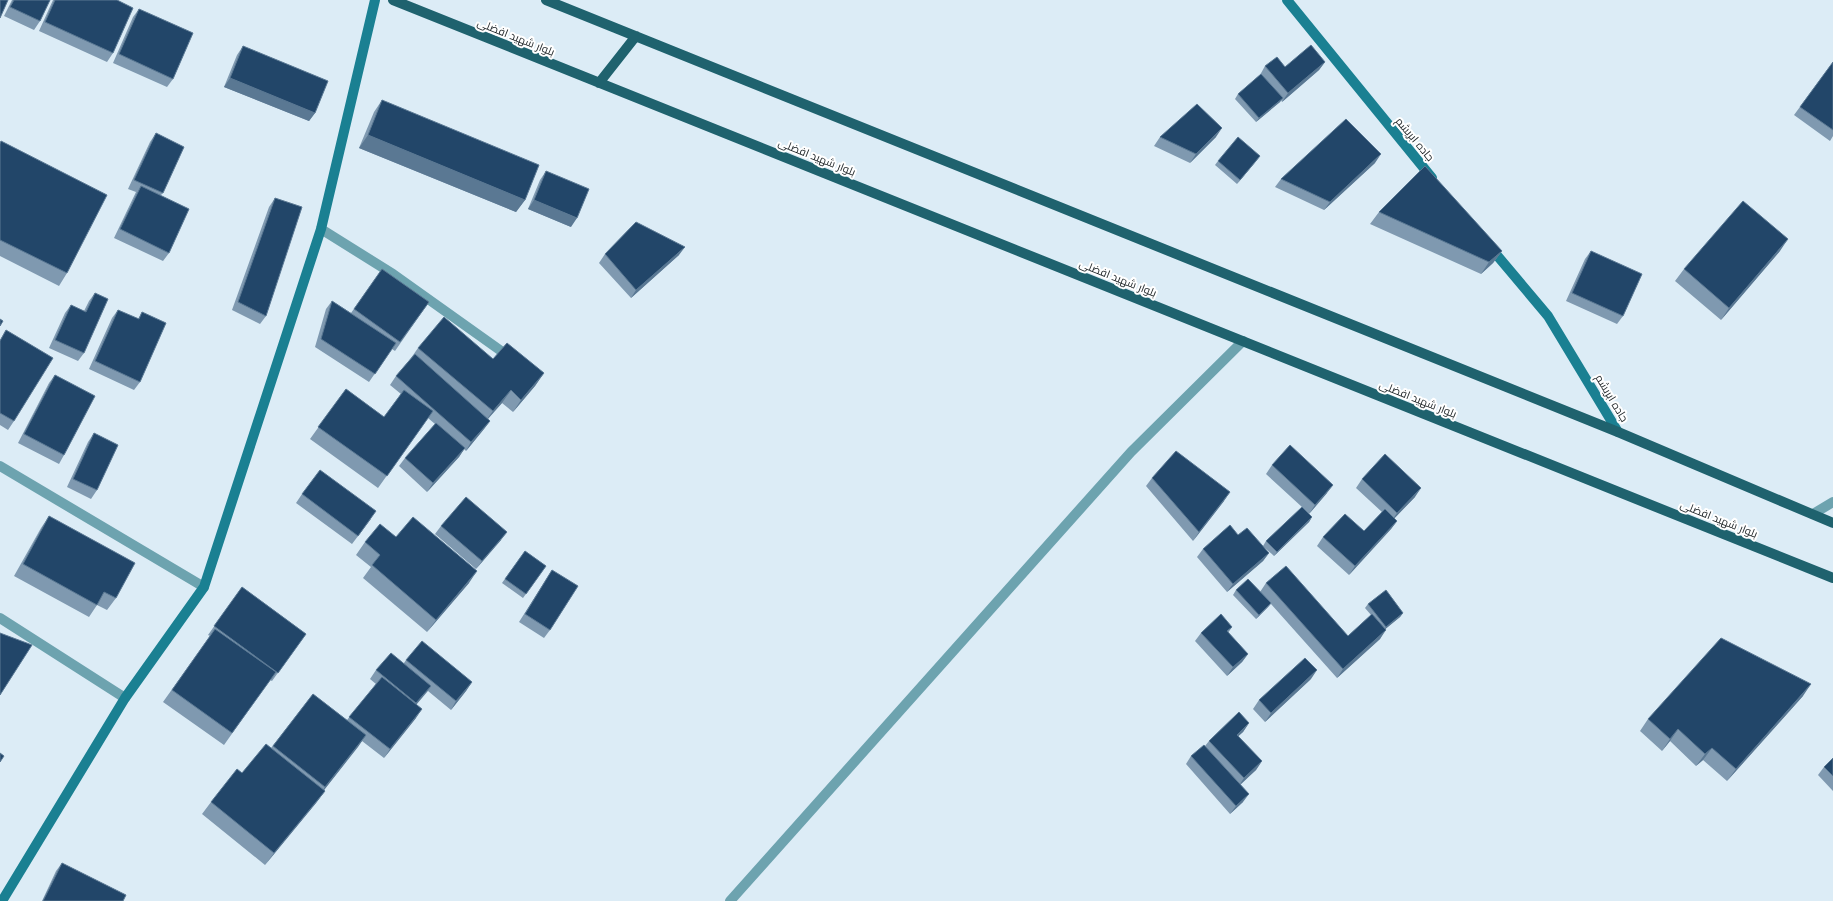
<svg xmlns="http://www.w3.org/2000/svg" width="1833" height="901" viewBox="0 0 1833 901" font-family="Helvetica,Cairo,sans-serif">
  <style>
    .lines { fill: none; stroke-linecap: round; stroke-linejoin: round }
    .street { stroke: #6da3af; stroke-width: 10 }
    .secondary { stroke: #1a8092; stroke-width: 10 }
    .primary { stroke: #1f626e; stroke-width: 10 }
    .wall { fill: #7f99b0 }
    .shaded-wall { fill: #5a7893 }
    .building { fill: #224669; stroke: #5a7893 }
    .labels { text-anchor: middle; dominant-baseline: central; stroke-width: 4; stroke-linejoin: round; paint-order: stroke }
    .street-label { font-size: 11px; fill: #1c2225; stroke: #fff }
  </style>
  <rect width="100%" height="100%" fill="#dcecf6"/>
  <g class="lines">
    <!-- street -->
    <path class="street" d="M321 229 393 274 511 358
      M0 466 204 587
      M1813 514 1833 502
      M0 618 125 698
      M730 901 1131 452 1243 341"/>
    <!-- secondary -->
    <path class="secondary" d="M1287 0 1432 178
      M1490 247 1548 316 1618 432
      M2 901 125 698 204 587 321 229 375 0"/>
    <!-- primary -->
    <path class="primary" d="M393 0 1833 578
      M546 0 1618 432 1833 523
      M599 83 636 36"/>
  </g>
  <!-- wall -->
  <path class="wall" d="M12 0H50L40 21 34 30 4 16Z
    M53 0H117L113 53 107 62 39 31Z
    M139 9 173 79 167 87 113 63 133 17Z
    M243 46 315 113 309 121 224 87 237 55Z
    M1325 62 1319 70 1282 102 1281 100 1280 102 1256 122 1235 99 1238 94 1260 75 1265 66 1285 67Z
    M1833 62V136L1830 141 1794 115Z
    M382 100 525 200 516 212 359 148 374 112Z
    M156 133 163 193 161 195 169 253 163 261 114 238 136 192 128 189 150 142Z
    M1160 137H1216L1190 163 1154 146Z
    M1 141 67 273 59 286 0 256V143Z
    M1257 160 1237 184 1215 165 1218 161Z
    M1375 163 1324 210 1275 187 1281 179Z
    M546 171 571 227 528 209 540 180Z
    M275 198 266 316 260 324 232 310 269 207Z
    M1379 212 1502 251 1493 263 1481 274 1370 224Z
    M1591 251 1623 316 1617 324 1566 301 1585 259Z
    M1780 251 1721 320 1675 281 1684 269Z
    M605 254 679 255 631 298 599 263Z
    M382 269 429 302 395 351 392 349 369 382 315 347 326 309 332 301 351 313Z
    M95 293 84 353 78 361 49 348 65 313 71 305 84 311 89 301Z
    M118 310 138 319 142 312 140 382 134 390 89 369 112 318Z
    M6 330 14 421 8 430 0 425V340Z
    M418 348 493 359 544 373 535 386 513 412 502 403 488 419 490 421 484 429 466 451 464 449 459 457 427 492 399 466 405 458 435 424 428 418 378 488 310 439 346 389 384 417 401 394 390 385 396 376 411 358Z
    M55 375 64 455 59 464 18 443 49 383Z
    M94 433 97 490 91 499 67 487 88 442Z
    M1272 465 1327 493 1309 514 1312 517 1309 522 1274 556 1263 546 1266 541 1302 507 1266 474Z
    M1152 478 1224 501 1193 541 1146 486Z
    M1362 479 1415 497 1394 518 1397 521 1391 529 1349 575 1317 546 1323 537 1364 531 1382 512 1356 488Z
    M302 494 371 519 352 544 296 503Z
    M49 516 116 598 107 610 97 605 89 617 14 576 41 528Z
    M441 526 501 540 476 569 435 534Z
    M1238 535 1269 553 1263 561 1227 592 1197 557 1203 549Z
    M396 537 469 583 427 632 363 578 371 567 356 555 365 542Z
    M525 551 546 566 523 598 502 583Z
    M552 570 550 630 544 638 519 622Z
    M1266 583 1348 636 1371 615 1365 608 1368 604 1403 613 1400 617 1385 629 1380 639 1337 678 1271 604 1256 619 1233 595 1236 590 1260 592Z
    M242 587 306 634 272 681 270 680 224 745 163 702 210 636 208 635Z
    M1232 627 1228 633 1248 654 1242 662 1227 676 1195 641 1201 633Z
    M406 660 472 682 466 691 451 710 428 691 416 705V718L384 758 362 741 324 790 325 791 316 803 265 865 202 814 211 802 242 773 271 748 313 694 347 720 376 684 370 679 376 670 404 663Z
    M1311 679 1265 722 1253 709 1259 700Z
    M1803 696 1727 781 1703 760 1696 766 1670 741 1662 751 1640 731 1648 719Z
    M1249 723 1243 732 1238 736 1262 761 1256 770 1240 784 1243 802 1230 814 1186 764 1191 756 1205 746 1209 741Z
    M1833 758V791L1818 775 1824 767Z
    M62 863 123 901H42L56 871Z"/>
  <!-- shaded-wall -->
  <path class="shaded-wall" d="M1325 62 1319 70 1282 102 1288 93Z
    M230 78 315 113 309 121 224 87Z
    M1283 98 1280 102 1256 122 1259 118Z
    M1222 128 1216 137 1190 163 1196 154Z
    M368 135 525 200 516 212 359 148Z
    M1381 154 1375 163 1324 210 1330 202Z
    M1260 156 1257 160 1237 184 1240 180Z
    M534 200 577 218 571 227 528 209Z
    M1788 239 1780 251 1721 320 1729 308Z
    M685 247 679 255 631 298 636 290Z
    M1502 251 1493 263 1481 274 1489 262Z
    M544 373 535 386 513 412 521 400Z
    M511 390 502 403 484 423 493 411Z
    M490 421 484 429 466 451 471 442Z
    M465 448 459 457 427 492 433 483Z
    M1333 485 1327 493 1309 514 1315 505Z
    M1421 488 1415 497 1391 522 1397 513Z
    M1230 492 1224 501 1193 541 1199 532Z
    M1312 517 1309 522 1274 556 1277 552Z
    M1397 521 1391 529 1349 575 1355 566Z
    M507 532 501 540 476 569 482 561Z
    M1269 553 1263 561 1227 592 1233 584Z
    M477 571 469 583 427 632 436 620Z
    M1271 603 1268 607 1256 619 1259 615Z
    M1403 613 1400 617 1383 631 1386 627Z
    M1386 630 1380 639 1337 678 1343 669Z
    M1248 654 1242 662 1227 676 1233 667Z
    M1317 670 1311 679 1265 722 1271 713Z
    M472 682 466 691 451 710 456 701Z
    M1811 684 1803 696 1727 781 1736 769Z
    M431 686 425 694 410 712 416 703Z
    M422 709 416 718 384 758 390 749Z
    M1249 723 1243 732 1231 743 1237 735Z
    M1678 729 1670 741 1662 751 1670 739Z
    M366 735 358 747 317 799 325 787Z
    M1712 748 1703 760 1696 766 1705 754Z
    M1262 761 1256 770 1238 787 1244 778Z
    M325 791 316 803 265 865 274 853Z
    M1249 794 1243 802 1230 814 1236 806Z"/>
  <!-- building -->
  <path class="building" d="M0 0H8L0 18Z
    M14 0H50L40 21 10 7Z
    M55 0H117L133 8 113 53 45 22Z
    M139 9 193 33 173 79 119 54Z
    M1311 45 1325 62 1288 93 1265 66 1277 57 1285 67Z
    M243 46 328 81 315 113 230 78Z
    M1833 62V130L1800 107Z
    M1261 74 1283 98 1259 118 1238 94Z
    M382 100 539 165 525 200 368 135Z
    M1197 104 1222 128 1196 154 1160 137Z
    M1346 119 1381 154 1330 202 1281 179Z
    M156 133 184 147 163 193 134 180Z
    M1238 137 1260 156 1240 180 1218 161Z
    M1 141 107 195 67 273 0 240V144Z
    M1425 166 1502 251 1489 262 1379 212Z
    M546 171 589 189 577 218 534 200Z
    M141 186 189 209 169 253 120 229Z
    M275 198 302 207 266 316 238 302Z
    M1743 201 1788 239 1729 308 1684 269Z
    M636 222 685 247 636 290 605 254Z
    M1591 251 1642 274 1623 316 1572 293Z
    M382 269 429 302 400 342 354 309Z
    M95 293 108 299 84 353 55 340 71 305 86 312Z
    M332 301 396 343 375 374 321 339Z
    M118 310 139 319 142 312 166 323 140 382 95 361Z
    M444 317 493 359 507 343 544 373 521 400 511 390 493 411 418 348Z
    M0 319 3 321 0 326Z
    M6 330 53 358 14 421 0 413V341Z
    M415 354 490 421 471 442 396 376Z
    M55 375 95 396 64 455 24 434Z
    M346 389 384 417 404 390 433 411 387 476 318 427Z
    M436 423 465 448 433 483 405 458Z
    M94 433 118 445 97 490 73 479Z
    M1290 445 1333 485 1315 505 1272 465Z
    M1176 451 1230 492 1199 532 1152 478Z
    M1385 454 1421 488 1397 513 1362 479Z
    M320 470 376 511 358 536 302 494Z
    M466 497 507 532 482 561 441 526Z
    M1302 507 1312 517 1277 552 1266 541Z
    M1385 509 1397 521 1355 566 1323 537 1345 514 1364 531Z
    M49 516 135 563 116 598 104 592 97 605 23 564Z
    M413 517 477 571 436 620 372 565 380 555 365 542 380 524 396 537Z
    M1230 525 1238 535 1247 528 1269 553 1233 584 1203 549Z
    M525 551 546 566 526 594 505 579Z
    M1286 566 1348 636 1372 614 1386 630 1343 669 1266 583Z
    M552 570 578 586 550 630 525 614Z
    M1248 579 1271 603 1259 615 1236 590Z
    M242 587 306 634 278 673 214 626Z
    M1386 590 1403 613 1386 627 1368 604Z
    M1221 614 1232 627 1227 631 1248 654 1233 667 1201 633Z
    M215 629 276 672 232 733 172 690Z
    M0 633 32 645 0 695Z
    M1721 638 1811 684 1736 769 1712 748 1705 754 1678 729 1670 739 1648 719Z
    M422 641 472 682 456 701 406 660Z
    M391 653 431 686 416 703 376 670Z
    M1305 658 1317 670 1271 713 1259 700Z
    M382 677 422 709 390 749 349 717Z
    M313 694 366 735 325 787 273 746Z
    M1239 712 1249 723 1237 735 1262 761 1244 778 1209 741Z
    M266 744 325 791 274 853 211 802 237 769 242 773Z
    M1204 745 1249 794 1236 806 1191 756Z
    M0 753 4 756 0 762Z
    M1833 758V776L1824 767Z
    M62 863 126 895 123 901H43Z"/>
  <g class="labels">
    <!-- street labels -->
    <g class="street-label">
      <text transform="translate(516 37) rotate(22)">بلوار شهید افضلی</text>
      <text transform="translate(1415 139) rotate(50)">جاده ابریشم</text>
      <text transform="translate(817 157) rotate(22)">بلوار شهید افضلی</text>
      <text transform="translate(1118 278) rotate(22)">بلوار شهید افضلی</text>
      <text transform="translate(1612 398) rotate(59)">جاده ابریشم</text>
      <text transform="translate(1418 399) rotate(22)">بلوار شهید افضلی</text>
      <text transform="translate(1719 519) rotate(22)">بلوار شهید افضلی</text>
    </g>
  </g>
</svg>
